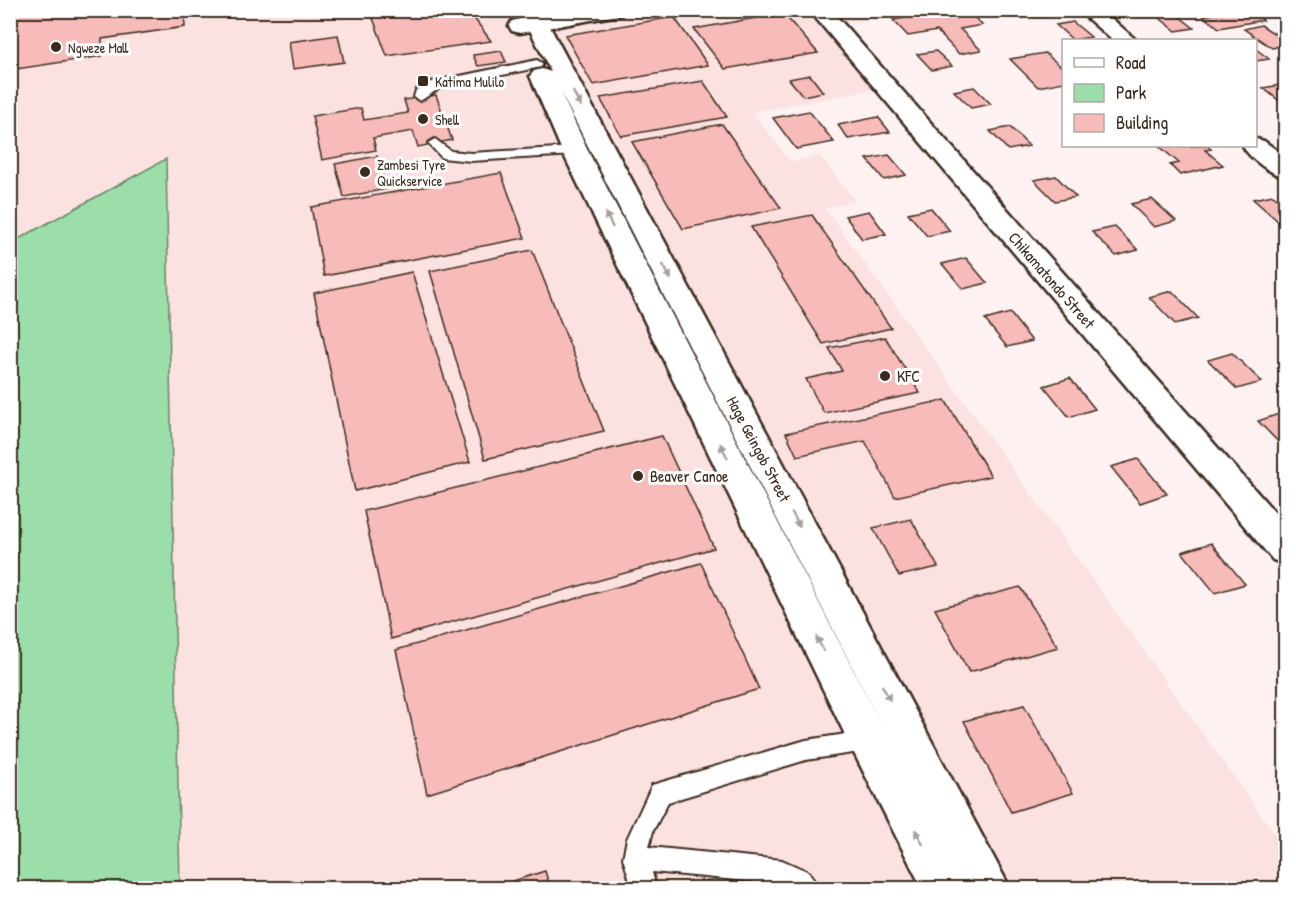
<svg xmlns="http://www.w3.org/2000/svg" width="1296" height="899" viewBox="0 0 1296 899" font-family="'Patrick Hand',sans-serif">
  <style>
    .built { fill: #fbe1e0 }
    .green { fill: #9bdeaa; stroke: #6b8464; stroke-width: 1.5 }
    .building { fill: #f7bbb9; stroke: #3b2a1e; stroke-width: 1.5 }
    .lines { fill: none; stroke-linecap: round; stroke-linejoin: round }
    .lane-casing { stroke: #3b2a1e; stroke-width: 4 }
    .street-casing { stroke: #3b2a1e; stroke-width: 5 }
    .secondary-casing { stroke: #3b2a1e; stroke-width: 5 }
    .lane { fill: #fff; fill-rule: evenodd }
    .street { fill: #fff; fill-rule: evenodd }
    .secondary { fill: #fff; fill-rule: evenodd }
    .oneway { fill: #a79f9a }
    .poi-dot { fill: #3b2a1e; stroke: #fff; stroke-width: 2 }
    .labels { text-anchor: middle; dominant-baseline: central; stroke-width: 6; stroke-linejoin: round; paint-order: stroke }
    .far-poi-label { font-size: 14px; fill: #3b2a1e; stroke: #fff; text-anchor: start }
    .street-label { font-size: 16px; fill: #3b2a1e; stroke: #fff }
    .poi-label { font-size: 16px; fill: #3b2a1e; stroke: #fff; text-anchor: start }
  </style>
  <rect width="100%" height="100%" fill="#fdf1f1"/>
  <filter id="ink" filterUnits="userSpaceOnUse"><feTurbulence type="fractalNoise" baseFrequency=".0167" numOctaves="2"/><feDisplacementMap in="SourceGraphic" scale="12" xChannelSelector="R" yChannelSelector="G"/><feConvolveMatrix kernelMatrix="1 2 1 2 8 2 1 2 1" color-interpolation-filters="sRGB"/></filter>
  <g filter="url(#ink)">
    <!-- built -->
    <path class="built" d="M11 11H920L832 26 885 87 753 112 790 162 820 156 855 201 825 208 1285 848V888H180L166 160 11 243Z"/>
    <!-- green -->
    <path class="green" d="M166 159 180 888H11V243Z"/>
    <!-- building -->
    <path class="building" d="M10 10H184L185 27 102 39V56L10 70Z
      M370 10H468L491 41 387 56Z
      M948 10H967L982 25 960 29 981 50 959 54 937 31 908 36 893 20Z
      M1129 10H1171L1194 28 1176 31 1153 13 1136 16Z
      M1222 10H1250L1263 20 1219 28 1203 16 1224 12Z
      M783 13 818 53 725 69 694 29Z
      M674 17 708 65 593 85 565 35Z
      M1073 22 1091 37 1073 40 1056 25Z
      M1261 25 1286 41V45L1272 48 1244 29Z
      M338 35 344 62 293 69 289 42Z
      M1256 49 1269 59 1256 61Z
      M501 51 506 62 478 66 473 55Z
      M936 51 952 66 932 70 917 54Z
      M1045 53 1064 69V82L1038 87 1010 59Z
      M810 75 823 92 803 96 789 79Z
      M703 81 727 117 621 136 600 98Z
      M1281 85 1286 88V106L1263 88Z
      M974 87 991 104 971 108 954 91Z
      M436 95 452 140 418 147 413 131 373 138 376 150 322 160 312 116 361 108 364 120 408 113 404 100Z
      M809 111 834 142 796 149 773 118Z
      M878 117 890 132 848 139 838 125Z
      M722 124 781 208 683 229 632 142Z
      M1010 127 1029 146 1008 150 990 131Z
      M1159 146H1207L1211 149 1205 150 1223 165 1180 175 1170 165 1179 163Z
      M889 155 906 175 884 180 867 159Z
      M377 156 387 189 344 197 335 164Z
      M501 173 525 238 324 276 311 207Z
      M1056 176 1076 197 1055 201 1034 180Z
      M1273 195 1286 204V220L1279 222 1253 199Z
      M1152 199 1176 221 1154 227 1131 204Z
      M931 208 950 231 927 236 908 213Z
      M869 211 886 234 862 239 845 216Z
      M812 215 891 328 823 344 751 227Z
      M1115 227 1138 250 1116 256 1092 232Z
      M532 250 604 431 485 459 430 271Z
      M966 258 987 283 963 289 942 264Z
      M412 272 470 462 355 491 314 293Z
      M1172 291 1198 318 1175 324 1149 297Z
      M1010 313 1032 341 1007 347 985 320Z
      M885 337 920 393 824 413 806 379 842 371 829 348Z
      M1232 353 1262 382 1237 389 1208 360Z
      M1070 378 1095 409 1069 417 1044 386Z
      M945 400 991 476 895 497 865 441 797 456 786 433Z
      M1282 413 1286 417V450L1258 421Z
      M662 436 714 548 391 639 364 511Z
      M1138 459 1167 494 1140 503 1111 467Z
      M911 519 938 567 899 576 873 528Z
      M1211 543 1245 584 1215 593 1182 552Z
      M701 563 759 689 427 794 396 650Z
      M1020 587 1058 647 969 672 935 609Z
      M1024 705 1073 793 1011 812 964 721Z
      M545 871 550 888H491Z"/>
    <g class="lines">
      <!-- lane casing -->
      <g class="lane-casing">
        <path id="lane" d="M537 60 543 64 541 67 440 88 420 101 414 97 416 90 431 82Z
          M435 139 451 151 471 153 575 147 582 151 575 155 471 161 442 158 428 143Z
          M873 730 881 733 884 740 881 747 873 750 806 760 668 802 653 831 649 847 782 860 809 872 818 888H789L780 884 652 872 656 888H632L623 858 627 839 652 785 806 740Z"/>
      </g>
      <!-- street casing -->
      <g class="street-casing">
        <path id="street" d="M573 10H623L621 15 613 16 520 33 512 31 509 26 512 21 520 19Z
          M809 10H831L1286 525V564L1273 560Z
          M1078 10H1102L1136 40H1112Z
          M1256 139 1264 141 1286 157V178C1271 174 1249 158 1243 146H1256Z"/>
      </g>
      <!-- secondary casing -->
      <g class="secondary-casing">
        <path id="secondary" d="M520 10H541L1010 888H922L854 753 562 151 530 76 534 71 542 69 551 72ZM560 91 883 728 588 151Z"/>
      </g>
      <!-- lane -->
      <use href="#lane" class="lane"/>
      <!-- street -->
      <use href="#street" class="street"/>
      <!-- secondary -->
      <use href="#secondary" class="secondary"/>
    </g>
    <!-- one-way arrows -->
    <defs><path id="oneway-solid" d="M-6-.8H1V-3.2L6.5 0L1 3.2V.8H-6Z" transform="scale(1.5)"/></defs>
    <g class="oneway">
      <use href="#oneway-solid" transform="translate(577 99) rotate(62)"/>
      <use href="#oneway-solid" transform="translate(609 220) rotate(-116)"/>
      <use href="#oneway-solid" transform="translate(667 272) rotate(62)"/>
      <use href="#oneway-solid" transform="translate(724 451) rotate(-116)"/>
      <use href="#oneway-solid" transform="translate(796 520) rotate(62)"/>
      <use href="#oneway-solid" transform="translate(820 644) rotate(-116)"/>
      <use href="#oneway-solid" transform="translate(886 693) rotate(62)"/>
      <use href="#oneway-solid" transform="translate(919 837) rotate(-118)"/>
    </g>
  </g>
  <!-- markers -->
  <g class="poi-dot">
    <circle cx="56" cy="47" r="6"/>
    <rect x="417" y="75" width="12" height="12" rx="3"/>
    <circle cx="423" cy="119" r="6"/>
    <circle cx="365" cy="172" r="6"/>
    <circle cx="885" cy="376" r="6"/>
    <circle cx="638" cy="476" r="6"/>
  </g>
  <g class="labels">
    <!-- far-poi labels -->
    <g class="far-poi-label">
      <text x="68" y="47">Ngweze Mall</text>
      <text x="435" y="81">Katima Mulilo</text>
      <text x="435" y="119">Shell</text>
      <text x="377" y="164">Zambesi Tyre<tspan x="377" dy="16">Quickservice</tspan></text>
    </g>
    <!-- street labels -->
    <g class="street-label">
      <text transform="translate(1052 280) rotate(49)">Chikamatondo Street</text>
      <text transform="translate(759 449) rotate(62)">Hage Geingob Street</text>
    </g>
    <!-- poi labels -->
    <g class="poi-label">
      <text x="897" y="376">KFC</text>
      <text x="650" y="476">Beaver Canoe</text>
    </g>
  </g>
  <!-- margin -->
  <rect width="1296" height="899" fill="none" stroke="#fff" stroke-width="36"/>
  <rect x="18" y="18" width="1260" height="863" fill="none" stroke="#3b2a1e" stroke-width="2" filter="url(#ink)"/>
  <!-- legend -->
  <rect x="1062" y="39" width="195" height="108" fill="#ffffff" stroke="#b1aaa5" stroke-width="1.5"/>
  <rect x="1074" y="58" width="30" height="9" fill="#ffffff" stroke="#b1aaa5" stroke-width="1.5"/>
  <text x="1116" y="69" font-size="18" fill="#3b2a1e">Road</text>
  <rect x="1074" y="84" width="30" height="18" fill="#9bdeaa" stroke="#b1aaa5" stroke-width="1.5"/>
  <text x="1116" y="99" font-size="18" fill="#3b2a1e">Park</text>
  <rect x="1074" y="114" width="30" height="18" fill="#f7bbb9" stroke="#b1aaa5" stroke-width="1.5"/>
  <text x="1116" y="129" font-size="18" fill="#3b2a1e">Building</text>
</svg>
